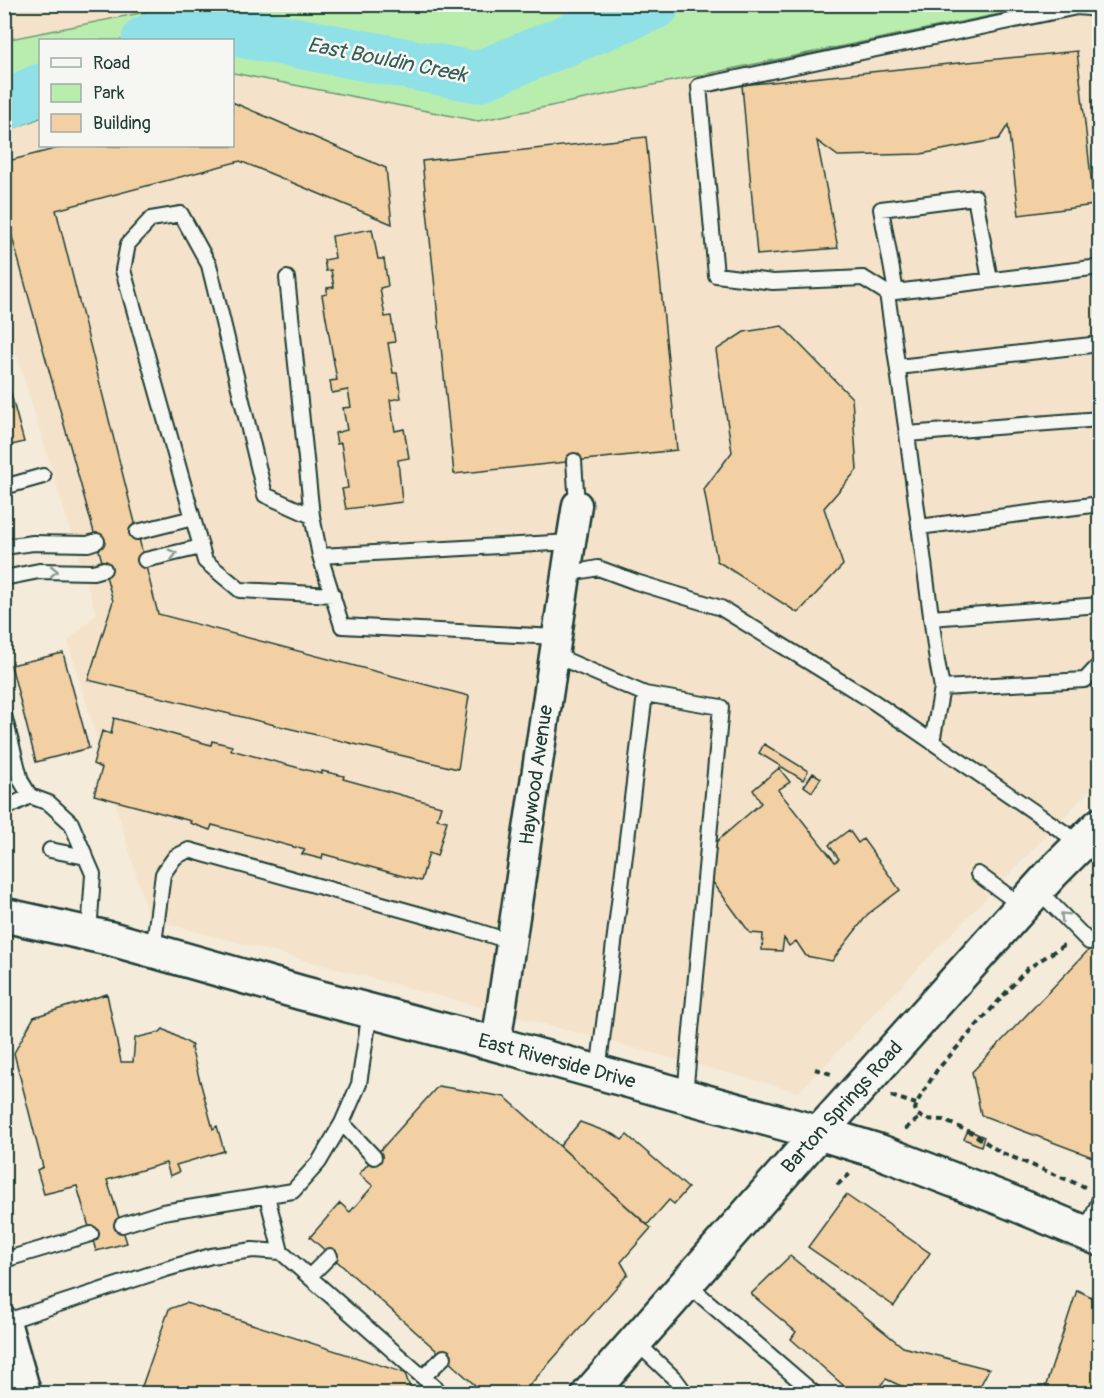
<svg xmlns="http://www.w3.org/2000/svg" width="1104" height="1398" viewBox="0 0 1104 1398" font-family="Pangolin,sans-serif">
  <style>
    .built { fill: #f4e3ca }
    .green { fill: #b9edae; stroke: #6c9571; stroke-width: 1.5 }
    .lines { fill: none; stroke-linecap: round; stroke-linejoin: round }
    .river { stroke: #8fe1e7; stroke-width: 51 }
    .building { fill: #f2d0a3; stroke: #1f3d34; stroke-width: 1.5 }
    .lane-casing { stroke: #1f3d34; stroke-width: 18 }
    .street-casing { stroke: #1f3d34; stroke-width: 33 }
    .primary-casing { stroke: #1f3d34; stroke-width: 38 }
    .path { stroke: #1f3d34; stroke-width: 4; stroke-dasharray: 6 4.5; stroke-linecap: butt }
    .lane { stroke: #f6f6f2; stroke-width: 14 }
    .street { stroke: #f6f6f2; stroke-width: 28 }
    .primary { stroke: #f6f6f2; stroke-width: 33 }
    .oneway { stroke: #8a9a93 }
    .labels { text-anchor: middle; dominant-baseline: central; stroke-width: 5; stroke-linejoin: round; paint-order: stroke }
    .street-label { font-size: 20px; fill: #1f3d34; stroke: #f6f6f2 }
    .water-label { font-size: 21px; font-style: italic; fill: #355e58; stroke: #f6f6f2 }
  </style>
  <rect width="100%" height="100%" fill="#f5ebda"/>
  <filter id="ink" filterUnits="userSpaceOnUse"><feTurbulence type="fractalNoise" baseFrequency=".0167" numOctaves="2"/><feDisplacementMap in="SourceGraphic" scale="12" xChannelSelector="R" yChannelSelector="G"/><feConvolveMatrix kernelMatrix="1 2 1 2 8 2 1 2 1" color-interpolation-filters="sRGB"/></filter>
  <g filter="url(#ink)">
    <!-- built -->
    <path class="built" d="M5 4H181V5L5 40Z
      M1043 5H1099V781L799 1092 149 919 68 641 96 614 5 317V132L40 118V146H232L233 73 478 121Z"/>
    <!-- green -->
    <path class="green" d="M181 5V4L1043 5 478 121 233 73 232 40H40V118L5 132V40Z"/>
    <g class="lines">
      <!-- river -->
      <path class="river" d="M147 40 187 22 477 77 655 4
        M4 106 40 89"/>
    </g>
    <!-- building -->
    <path class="building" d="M1077 51 1094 205 1019 215 1008 125 999 139 921 154 838 156 817 141 838 248 757 255 742 85Z
      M232 102 386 168 392 224 240 161 56 210 158 614 469 696 458 769 88 680 113 601 4 208V162L66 146H232Z
      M646 137 677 450 454 474 422 161Z
      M372 229 378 259H384L388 286 380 288 385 317 391 316 395 342 388 343 393 373H397L401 398 390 400 395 431 404 429 409 458 398 460 402 502 346 509 342 489 348 488 341 443 337 444 335 433 347 430 343 408 351 407 348 390 332 393 330 381 337 380 322 295 327 294V288L334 287 331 270 326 271 324 260 335 258 332 236Z
      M782 326 852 398 857 470 824 508 843 565 798 613 717 561 704 489 732 452 716 350 744 332Z
      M4 369 24 442 4 447Z
      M63 653 89 748 36 762 11 665Z
      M114 718 211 745 212 741 232 746 231 750 322 774V771L344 776 343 779 441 806 437 819 447 821 437 856 429 853 421 881 323 854 322 859 302 854 305 850 212 825 210 830 190 823 191 821 94 795 102 768 93 764 102 731 111 734Z
      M764 744 808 771 803 780 759 753Z
      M779 768 790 782 778 790 835 862 839 859 829 845 849 830 858 843 863 839 900 890 868 914 832 961 806 956 796 941 789 946 784 938 782 951 762 950 763 934 750 933 712 881 716 842 761 803 753 790Z
      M813 773 821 778 812 792 804 786Z
      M1100 938V1160L981 1115 972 1072Z
      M107 994 121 1062H133L135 1038 160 1032 163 1029 192 1045 191 1048 213 1129 217 1126 224 1151 176 1165 179 1172 170 1176 166 1163 107 1180 127 1243 96 1251 77 1186 44 1194 37 1170 43 1167 14 1053 34 1017Z
      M438 1086 505 1097 651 1228 621 1262 628 1274 522 1394H485L310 1237 340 1203 350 1212 373 1186 359 1174Z
      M580 1122 615 1135 622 1140 627 1135 688 1188 674 1204 669 1200 647 1225 560 1146Z
      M968 1130 984 1137 981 1146 964 1139Z
      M846 1195 930 1253 894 1306 808 1247Z
      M790 1256 903 1347 989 1369 976 1394H918L886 1379 873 1394H853L791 1339 796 1332 751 1294Z
      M1077 1290 1100 1301V1394H1043Z
      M186 1303 405 1373 412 1394H141L140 1392 169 1309Z"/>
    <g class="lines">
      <!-- lane casing -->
      <g class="lane-casing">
        <path id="lane" d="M1100 9 1077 7 699 86 716 275 773 282 863 278 887 293 1100 267
          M287 278 312 516 320 556 342 626 557 637
          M896 292 881 209 975 197 990 280
          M887 293 907 434
          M898 367 1100 344
          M574 461 577 505
          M4 487 43 476
          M312 516 265 495 209 265 181 214 151 219 128 244 123 270 205 561 240 590 333 595
          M919 527 1100 504
          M137 532 193 518
          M4 547 33 543 88 544 97 541
          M320 556 571 542
          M145 560 201 547
          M566 574 598 568 636 582 721 608 874 702 1081 844
          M4 578 39 571 93 572 104 569
          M931 618 1100 605
          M554 655 645 694
          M942 688 937 661 907 434 1100 419
          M4 715 21 781 30 796 49 803 71 823 93 874 89 934
          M932 742 942 688 1085 680 1100 664
          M4 808 12 805 30 796
          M50 850 86 857
          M978 874 1022 906
          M1038 890 1089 942
          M153 951 163 874 175 857 189 850 461 926 512 942
          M598 1072 645 694 721 707 685 1095
          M342 1123 374 1157
          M267 1196 281 1252
          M122 1225 163 1212 293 1191 319 1162 342 1123 359 1084 370 1011
          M1086 1233 1100 1199
          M4 1260 91 1234
          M309 1277 330 1256
          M686 1283 815 1394
          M4 1322 166 1269 211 1256 253 1250 281 1252 442 1394
          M635 1341 675 1379 686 1394
          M423 1377 444 1357"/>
      </g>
      <!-- street casing -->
      <g class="street-casing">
        <path id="street" d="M496 1044 571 542 577 505"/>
      </g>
      <!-- primary casing -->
      <g class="primary-casing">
        <path id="primary" d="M4 915 112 939 302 993 496 1044 819 1133 878 1151 1003 1199 1100 1239
          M4 1324 24 1394
          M589 1394 819 1133 1053 872 1100 825"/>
      </g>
      <!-- path -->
      <path class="path" d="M1093 917 1100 901
        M1064 945 1027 969 937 1070 919 1099 915 1109 918 1115 925 1119 943 1120 972 1133 1000 1152 1085 1187
        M815 1069 831 1074
        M891 1096 916 1104
        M905 1129 921 1117
        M837 1185 850 1174"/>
      <!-- lane -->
      <use href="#lane" class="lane"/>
      <!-- street -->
      <use href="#street" class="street"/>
      <!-- primary -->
      <use href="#primary" class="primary"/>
    </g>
    <!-- one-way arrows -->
    <defs><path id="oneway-chevron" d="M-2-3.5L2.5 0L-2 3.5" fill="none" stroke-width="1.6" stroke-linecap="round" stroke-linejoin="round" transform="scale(1.5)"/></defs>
    <g class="oneway">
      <use href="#oneway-chevron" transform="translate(173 554) rotate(-14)"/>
      <use href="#oneway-chevron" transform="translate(54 571) rotate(1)"/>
      <use href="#oneway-chevron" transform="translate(1064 916) rotate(-135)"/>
    </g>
  </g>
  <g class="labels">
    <!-- street labels -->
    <g class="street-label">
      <text transform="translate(536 775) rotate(-82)">Haywood Avenue</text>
      <text transform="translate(557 1061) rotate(15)">East Riverside Drive</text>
      <text transform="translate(842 1107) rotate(-48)">Barton Springs Road</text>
    </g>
    <!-- water labels -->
    <g class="water-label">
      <text transform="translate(387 60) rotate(11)">East Bouldin Creek</text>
    </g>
  </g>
  <!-- margin -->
  <rect width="1104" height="1398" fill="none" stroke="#f6f6f2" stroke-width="24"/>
  <rect x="12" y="12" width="1080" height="1374" fill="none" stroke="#1f3d34" stroke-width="2" filter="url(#ink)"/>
  <!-- legend -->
  <rect x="39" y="39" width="195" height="108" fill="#f6f6f2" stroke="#a0aca6" stroke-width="1.5"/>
  <rect x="51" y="58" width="30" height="9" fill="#f6f6f2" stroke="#a0aca6" stroke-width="1.5"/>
  <text x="93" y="69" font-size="18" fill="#1f3d34">Road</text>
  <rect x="51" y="84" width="30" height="18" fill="#b9edae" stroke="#a0aca6" stroke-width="1.5"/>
  <text x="93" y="99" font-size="18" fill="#1f3d34">Park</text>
  <rect x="51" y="114" width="30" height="18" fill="#f2d0a3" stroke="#a0aca6" stroke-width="1.5"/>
  <text x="93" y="129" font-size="18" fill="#1f3d34">Building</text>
</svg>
